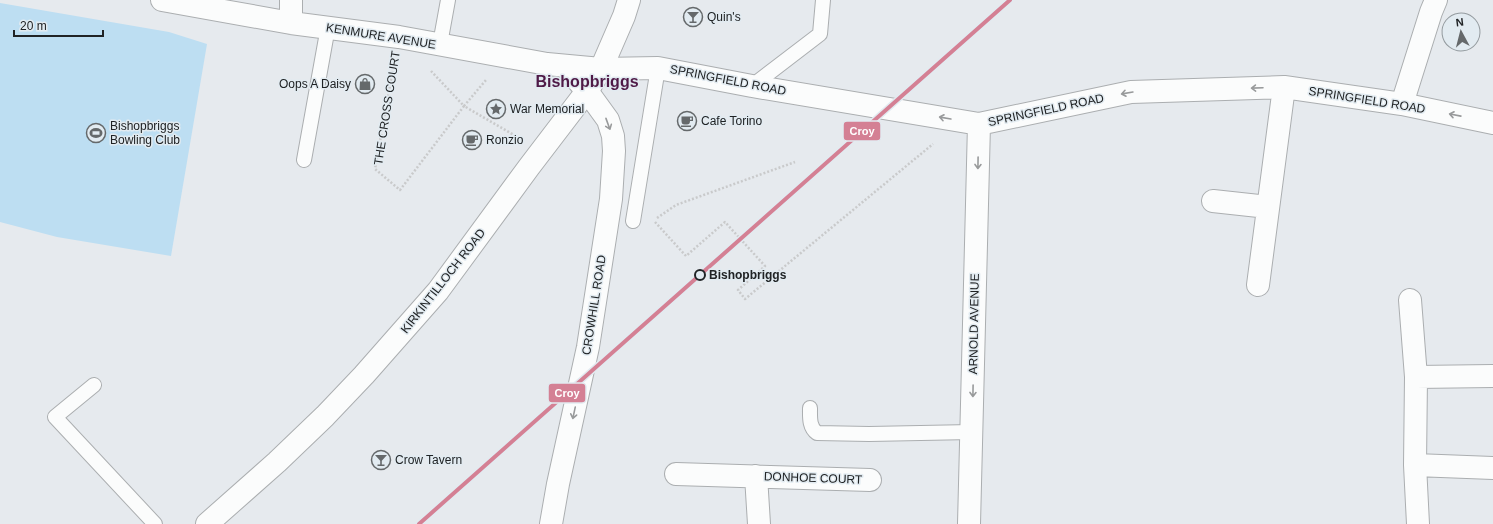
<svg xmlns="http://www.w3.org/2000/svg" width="1493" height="524" viewBox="0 0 1493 524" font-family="Helvetica,sans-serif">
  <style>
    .green { fill: #bddef2 }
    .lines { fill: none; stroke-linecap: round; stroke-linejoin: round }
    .lane-casing { stroke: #abaeb0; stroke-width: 16 }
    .street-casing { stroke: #abaeb0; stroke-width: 24 }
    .secondary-casing { stroke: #abaeb0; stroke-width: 24 }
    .primary-casing { stroke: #abaeb0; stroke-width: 24 }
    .path { stroke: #c9cacb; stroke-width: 2.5; stroke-dasharray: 2 2; stroke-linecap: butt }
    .lane { stroke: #fbfcfc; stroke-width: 14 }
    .street { stroke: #fbfcfc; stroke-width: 22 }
    .secondary { stroke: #fbfcfc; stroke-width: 22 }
    .primary { stroke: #fbfcfc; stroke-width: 22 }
    .rail-1-casing { stroke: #e2ebf1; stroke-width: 7 }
    .rail-1 { stroke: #d48094; stroke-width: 4 }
    .oneway { stroke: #989a9b }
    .stop-dot { fill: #e2ebf1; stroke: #202325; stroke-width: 2 }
    .labels { text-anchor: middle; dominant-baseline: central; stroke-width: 3; stroke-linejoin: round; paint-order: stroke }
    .poi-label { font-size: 12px; fill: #202325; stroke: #e2ebf1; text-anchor: start }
    .street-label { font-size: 12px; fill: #202325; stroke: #e2ebf1 }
    .stop-label { font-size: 12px; font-weight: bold; fill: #202325; stroke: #e2ebf1; text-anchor: start }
    .district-label { font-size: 16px; font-weight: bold; fill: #4f1a47; stroke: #e2ebf1 }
    .line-badge { stroke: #e2ebf1; stroke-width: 1.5 }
    .badge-label { font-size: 11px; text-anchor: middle; font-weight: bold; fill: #fff }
  </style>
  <rect width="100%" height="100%" fill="#e6eaee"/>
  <!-- green -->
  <path class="green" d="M0 3 169 32 207 44 171 256 57 237 0 222Z"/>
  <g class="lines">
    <!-- lane casing -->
    <g class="lane-casing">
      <path id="lane" d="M440 44 448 0
        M752 86 820 34 823 0
        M304 160 328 27
        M633 221 658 68
        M94 385 55 417 155 524
        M810 408C810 417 809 427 817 433L869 434 972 432"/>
    </g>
    <!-- street casing -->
    <g class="street-casing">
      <path id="street" d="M162 0 291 23 399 37 547 64 601 69 658 68 752 86 979 124 1131 92 1284 87 1402 104 1493 123
        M291 23V0
        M1402 104 1431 12 1436 0
        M1213 201 1268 207
        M1258 285 1284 87
        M1410 300 1416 377 1415 465 1418 524
        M1416 377 1493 376
        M1415 465 1493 468
        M676 474 870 480
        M756 476 759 524
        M969 524 979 124"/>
    </g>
    <!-- secondary casing -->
    <g class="secondary-casing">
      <path id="secondary" d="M551 524 558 484 588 347 611 199 614 151 613 136 608 120 587 91 565 66"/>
    </g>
    <!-- primary casing -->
    <g class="primary-casing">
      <path id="primary" d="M207 524 277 462 325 416 364 375 438 291 529 167 587 91 601 69 624 16 629 0"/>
    </g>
    <!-- path -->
    <path class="path" d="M394 63 375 169 400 190 464 106 519 138
      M431 71 464 106 486 80
      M657 218 676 205 795 162
      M655 222 686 256 725 222 765 266 738 290 745 299 933 144"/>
    <!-- lane -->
    <use href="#lane" class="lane"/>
    <!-- street -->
    <use href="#street" class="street"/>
    <!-- secondary -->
    <use href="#secondary" class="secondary"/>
    <!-- primary -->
    <use href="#primary" class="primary"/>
    <!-- rail-1 casing -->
    <g class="rail-1-casing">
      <path id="rail-1" d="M419 524 1010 0"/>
    </g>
    <!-- rail-1 -->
    <use href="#rail-1" class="rail-1"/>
  </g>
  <!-- one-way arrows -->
  <defs><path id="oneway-shaft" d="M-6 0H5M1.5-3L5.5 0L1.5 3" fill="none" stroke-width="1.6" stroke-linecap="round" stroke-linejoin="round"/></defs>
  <g class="oneway">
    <use href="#oneway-shaft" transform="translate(1257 88) rotate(178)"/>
    <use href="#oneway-shaft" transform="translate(1127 93) rotate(170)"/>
    <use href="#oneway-shaft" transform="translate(1455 115) rotate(-169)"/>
    <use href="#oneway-shaft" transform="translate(945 118) rotate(-170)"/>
    <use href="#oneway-shaft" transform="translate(608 124) rotate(70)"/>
    <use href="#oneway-shaft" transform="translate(978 163) rotate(91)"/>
    <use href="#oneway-shaft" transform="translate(973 391) rotate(91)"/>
    <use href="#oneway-shaft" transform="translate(574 413) rotate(102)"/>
  </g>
  <!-- icons -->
  <defs>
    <g id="bar-ring" transform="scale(1)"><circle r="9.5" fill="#e2ebf1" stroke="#65696b" stroke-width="1.5"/><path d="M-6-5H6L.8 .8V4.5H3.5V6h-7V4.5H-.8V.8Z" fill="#65696b"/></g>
    <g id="shop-ring" transform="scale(1)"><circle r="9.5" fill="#e2ebf1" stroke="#65696b" stroke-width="1.5"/><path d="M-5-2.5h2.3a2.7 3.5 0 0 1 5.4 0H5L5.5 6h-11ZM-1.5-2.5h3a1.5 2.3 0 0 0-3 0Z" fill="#65696b"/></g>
    <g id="sight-ring" transform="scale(1)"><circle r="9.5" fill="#e2ebf1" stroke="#65696b" stroke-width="1.5"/><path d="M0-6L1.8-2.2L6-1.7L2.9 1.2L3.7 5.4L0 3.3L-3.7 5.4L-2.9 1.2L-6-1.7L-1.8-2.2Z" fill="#65696b"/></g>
    <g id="cafe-ring" transform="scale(1)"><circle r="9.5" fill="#e2ebf1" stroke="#65696b" stroke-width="1.5"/><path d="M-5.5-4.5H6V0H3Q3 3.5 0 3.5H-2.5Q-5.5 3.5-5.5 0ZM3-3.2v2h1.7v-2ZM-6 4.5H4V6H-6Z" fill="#65696b"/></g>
    <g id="stadium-ring" transform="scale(1)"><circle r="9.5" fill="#e2ebf1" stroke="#65696b" stroke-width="1.5"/><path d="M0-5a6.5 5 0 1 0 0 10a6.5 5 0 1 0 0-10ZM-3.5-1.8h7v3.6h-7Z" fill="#65696b"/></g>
  </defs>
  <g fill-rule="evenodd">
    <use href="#bar-ring" x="693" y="17"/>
    <use href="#shop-ring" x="365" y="84"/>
    <use href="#sight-ring" x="496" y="109"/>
    <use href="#cafe-ring" x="687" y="121"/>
    <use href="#stadium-ring" x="96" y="133"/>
    <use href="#cafe-ring" x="472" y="140"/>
    <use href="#bar-ring" x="381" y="460"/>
  </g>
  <!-- markers -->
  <circle class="stop-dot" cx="700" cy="275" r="5"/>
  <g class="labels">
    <!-- poi labels -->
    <g class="poi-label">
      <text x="707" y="17">Quin's</text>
      <text x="351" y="84" text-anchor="end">Oops A Daisy</text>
      <text x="510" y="109">War Memorial</text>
      <text x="701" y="121">Cafe Torino</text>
      <text x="110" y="126">Bishopbriggs<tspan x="110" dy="14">Bowling Club</tspan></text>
      <text x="486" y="140">Ronzio</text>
      <text x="395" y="460">Crow Tavern</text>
    </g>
    <!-- street labels -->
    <g class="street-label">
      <text transform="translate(381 36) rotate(9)">KENMURE AVENUE</text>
      <text transform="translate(728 80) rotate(11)">SPRINGFIELD ROAD</text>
      <text transform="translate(1367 100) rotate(9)">SPRINGFIELD ROAD</text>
      <text transform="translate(387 108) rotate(-81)">THE CROSS COURT</text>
      <text transform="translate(1046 110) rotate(-12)">SPRINGFIELD ROAD</text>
      <text transform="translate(443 281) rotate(-52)">KIRKINTILLOCH ROAD</text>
      <text transform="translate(594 305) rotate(-81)">CROWHILL ROAD</text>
      <text transform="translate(974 324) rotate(-89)">ARNOLD AVENUE</text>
      <text transform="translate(813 478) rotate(2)">DONHOE COURT</text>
    </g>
    <!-- stop labels -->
    <g class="stop-label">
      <text x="709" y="275">Bishopbriggs</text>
    </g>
    <!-- district labels -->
    <g class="district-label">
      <text x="587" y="81">Bishopbriggs</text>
    </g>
  </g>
  <g class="line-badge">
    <rect x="843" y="121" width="38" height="20" rx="4" fill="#d48094"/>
    <rect x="548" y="383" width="38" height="20" rx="4" fill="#d48094"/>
  </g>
  <g class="badge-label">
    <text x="862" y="135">Croy</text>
    <text x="567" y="397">Croy</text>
  </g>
  <!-- north arrow -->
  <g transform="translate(1461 32) rotate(353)"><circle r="19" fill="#e2ebf1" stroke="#949b9f"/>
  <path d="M0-3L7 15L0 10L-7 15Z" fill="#65696b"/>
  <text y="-6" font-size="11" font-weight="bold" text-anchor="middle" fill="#202325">N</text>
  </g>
  <!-- scale -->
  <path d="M14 30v6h89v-6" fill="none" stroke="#202325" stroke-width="2"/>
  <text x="20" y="30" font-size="12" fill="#202325" stroke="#e2ebf1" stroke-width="3" paint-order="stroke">20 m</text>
</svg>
